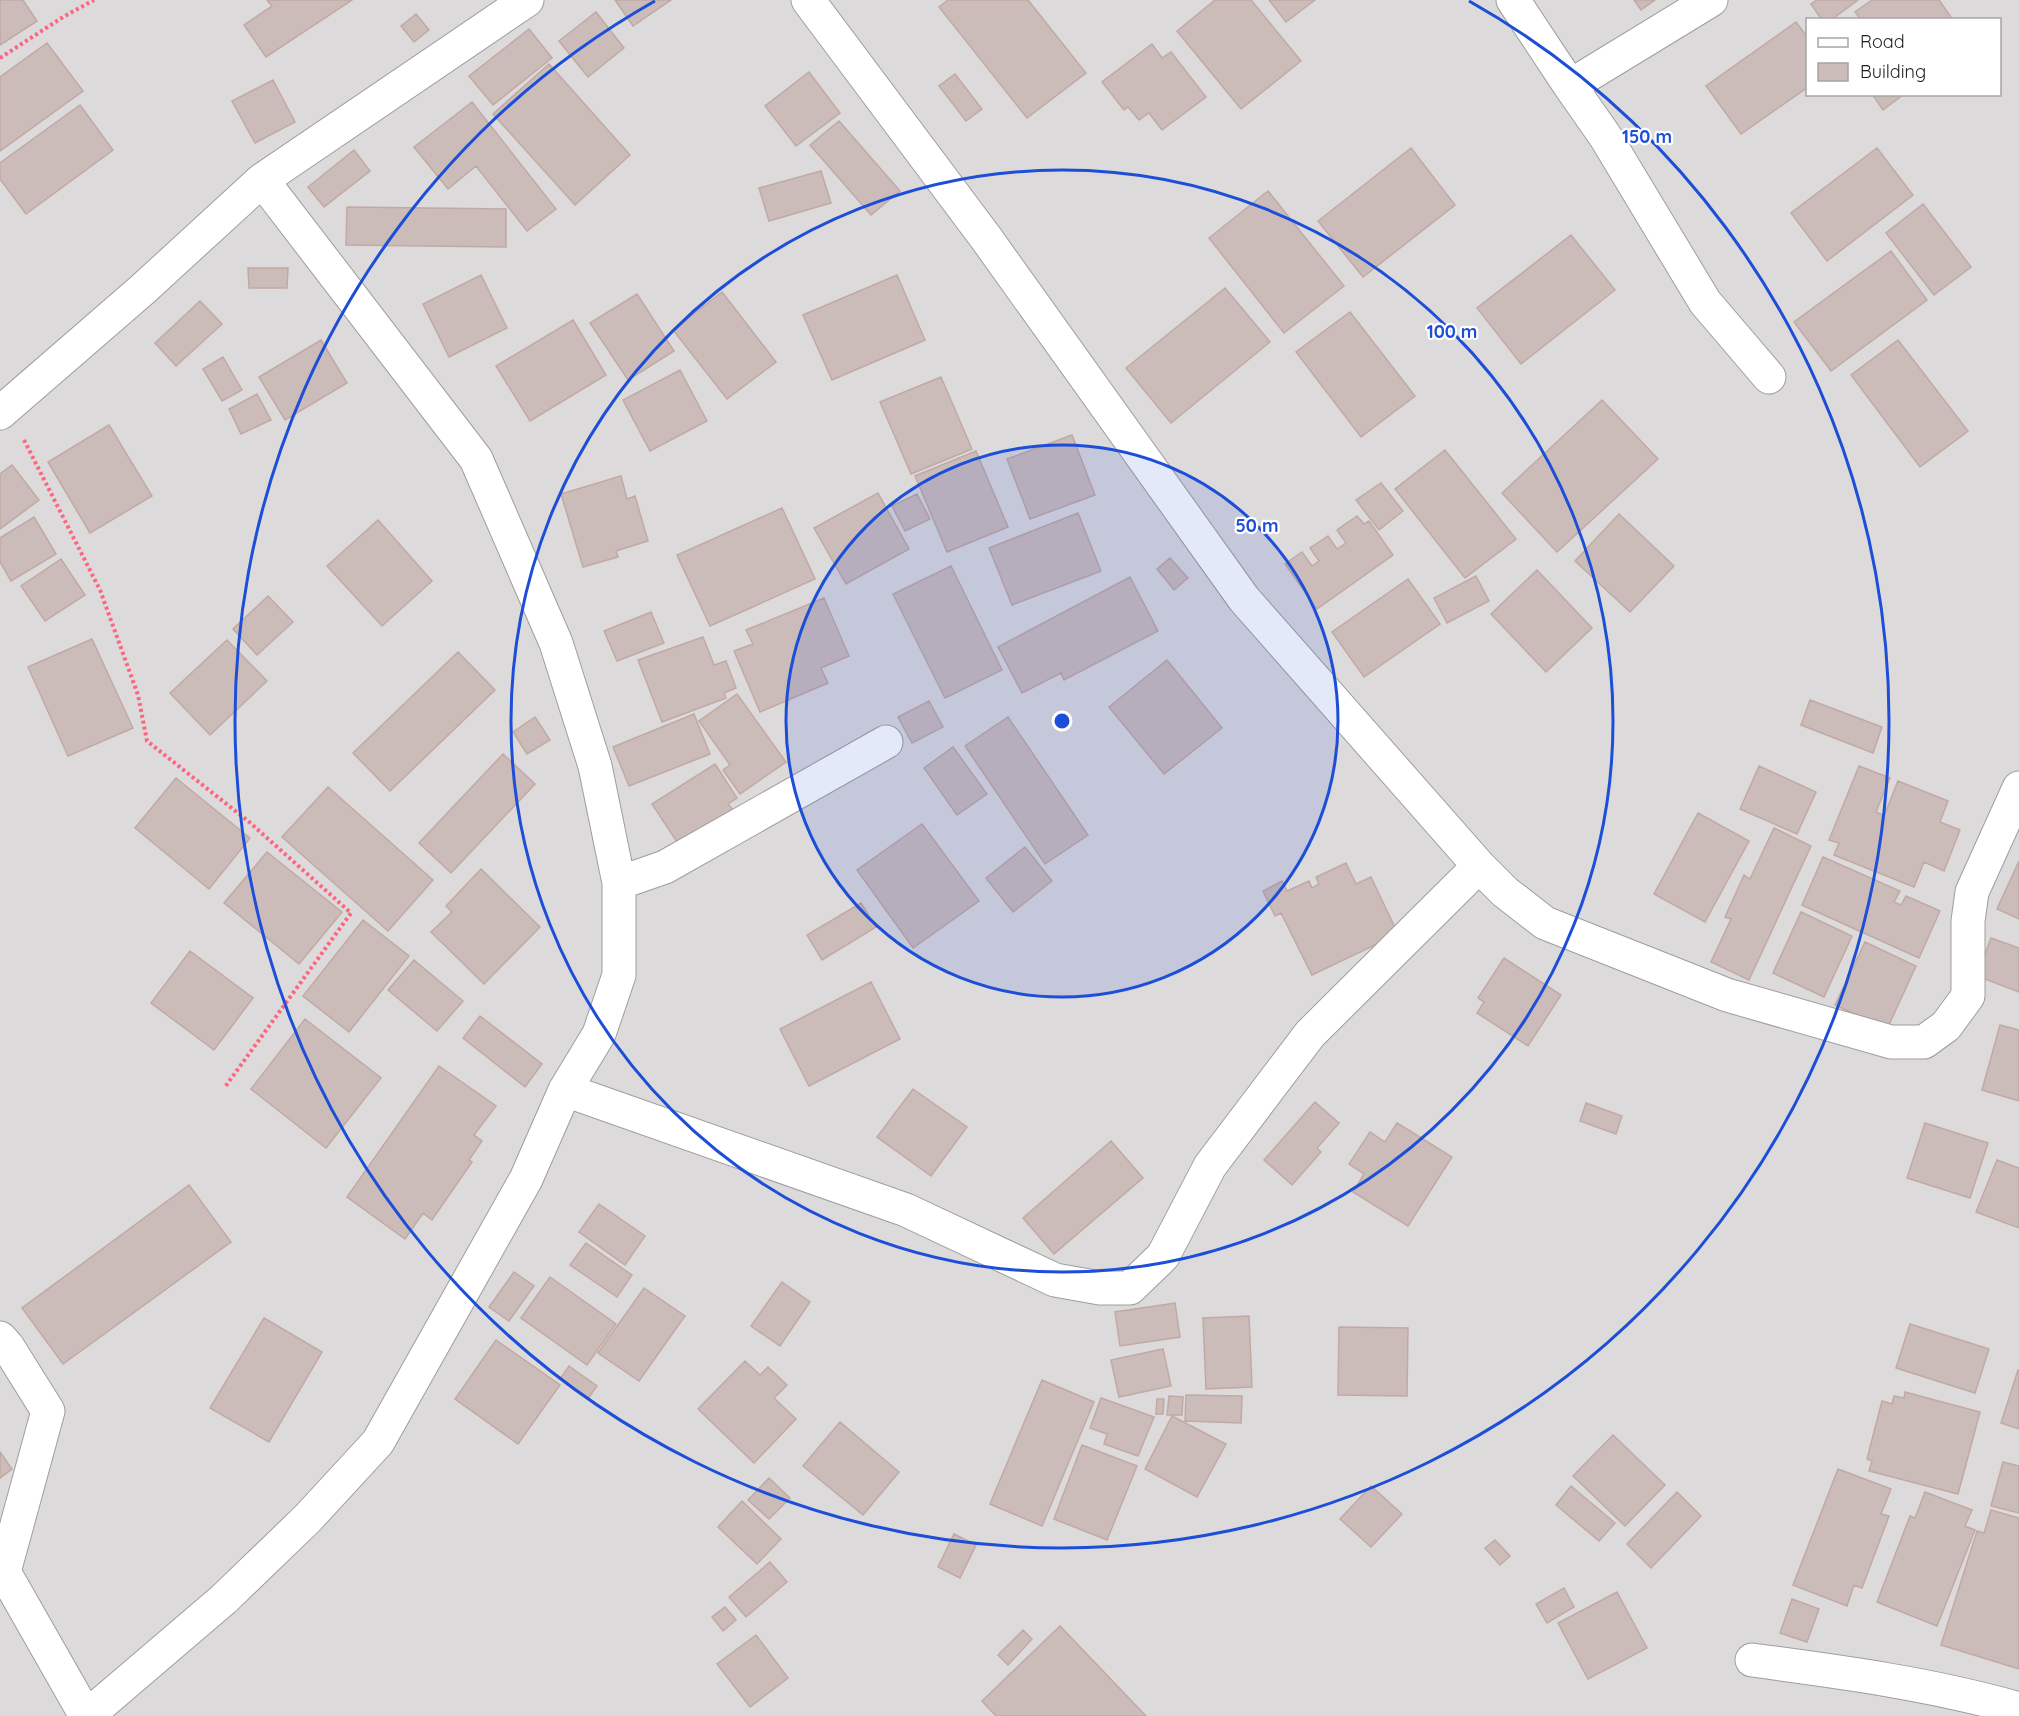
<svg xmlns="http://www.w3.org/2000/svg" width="2019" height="1716" viewBox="0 0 2019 1716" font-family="Quicksand,sans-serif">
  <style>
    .residential { fill: #dcdadb; fill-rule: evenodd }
    .building { fill: #cbbcb9; stroke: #c1a9a4; stroke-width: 1.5 }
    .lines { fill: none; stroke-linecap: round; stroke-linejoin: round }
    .minor-casing { stroke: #9e9e9e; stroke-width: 35 }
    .path { stroke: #ff647f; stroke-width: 4; stroke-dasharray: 3 3; stroke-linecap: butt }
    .minor { stroke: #fff; stroke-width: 33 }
    .ring { fill: none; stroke: #1d4ed8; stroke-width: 3 }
    .centre { fill: #1d4ed8; stroke: #fff; stroke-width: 3 }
    .ring-label { font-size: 18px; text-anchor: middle; font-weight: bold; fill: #1d4ed8; stroke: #fff; stroke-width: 4.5; stroke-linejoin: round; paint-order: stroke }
  </style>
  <rect width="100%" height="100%" fill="#efe8e3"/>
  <!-- residential -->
  <path class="residential" d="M0 0H2019V1716H0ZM1808 20H2000V94H1808Z"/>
  <!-- building -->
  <path class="building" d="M0 0H23L37 21 0 45Z
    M267 0H352L266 57 244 25 272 6Z
    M615 0H671L633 26Z
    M948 0H1028L1086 73 1027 118 939 7Z
    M1215 0H1251L1301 61 1241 109 1177 31Z
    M1269 0H1315L1286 22Z
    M1634 0H1655L1641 10Z
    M1817 0H1858L1831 20H1822L1811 4Z
    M1872 0H1939L1953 20H1861L1855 12Z
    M596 12 624 48 588 77 559 41Z
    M416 14 429 30 414 42 401 26Z
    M1796 22 1808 38V87L1741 134 1706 86Z
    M529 29 552 58 493 105 469 76Z
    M47 43 83 91 0 151V77Z
    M1152 44 1162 58 1171 52 1206 97 1162 130 1149 113 1139 120 1128 107 1124 110 1102 82Z
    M549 64 630 155 575 205 493 114Z
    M809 72 840 113 796 146 765 106Z
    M955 74 982 109 966 121 939 86Z
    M273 80 295 122 255 143 232 101Z
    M1872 94H1904L1883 110Z
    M472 102 556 209 527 231 476 166 448 189 414 147Z
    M80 105 113 150 26 214 0 179V163Z
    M839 121 900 191 871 215 810 145Z
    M1411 148 1455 205 1363 277 1318 221Z
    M1877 148 1913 195 1827 261 1791 213Z
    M354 150 370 171 324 207 308 187Z
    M821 171 831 203 769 221 759 188Z
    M1268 191 1344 286 1284 333 1209 238Z
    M1923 204 1971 267 1934 295 1886 233Z
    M347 207 506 209V247L346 245Z
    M1571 235 1615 290 1521 364 1477 308Z
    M1891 251 1927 300 1831 371 1794 322Z
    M248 268H288L287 288H249Z
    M481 275 507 328 449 357 423 304Z
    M897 275 925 340 832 380 803 315Z
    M1225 288 1270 342 1171 423 1126 368Z
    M722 292 776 362 727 399 673 330Z
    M637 294 674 351 628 380 590 323Z
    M200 301 222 324 176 366 155 343Z
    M1350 312 1415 396 1361 437 1296 352Z
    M573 320 606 375 530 421 496 366Z
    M321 340 347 383 285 420 259 377Z
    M1898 340 1968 431 1920 467 1851 375Z
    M223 357 242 390 222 401 203 369Z
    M680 370 707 421 650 451 623 400Z
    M941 377 972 449 911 474 880 402Z
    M257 394 271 420 241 434 229 409Z
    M1602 400 1658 459 1557 552 1502 493Z
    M109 425 152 496 90 533 48 462Z
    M1072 435 1095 495 1030 519 1007 459Z
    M1445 450 1516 539 1465 578 1395 489Z
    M976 451 1008 527 947 552 915 476Z
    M12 465 39 500 0 529V474Z
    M621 476 627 499 635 496 648 541 616 551 618 557 583 567 561 494Z
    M1381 483 1403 511 1379 530 1356 500Z
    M878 493 909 549 846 584 814 528Z
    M917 494 930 519 905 531 892 506Z
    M782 508 815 579 710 626 677 555Z
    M1078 513 1101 571 1012 605 989 548Z
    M1619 514 1674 566 1630 612 1575 561Z
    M1357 516 1364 524 1369 521 1393 555 1317 609 1285 564 1302 552 1312 566 1319 561 1310 548 1328 536 1337 549 1346 543 1337 530Z
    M34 517 56 554 11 581 0 562V538Z
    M378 520 432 581 382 626 327 566Z
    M1170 558 1188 578 1174 590 1157 569Z
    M61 559 85 595 45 621 21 586Z
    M951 566 1002 670 945 698 893 594Z
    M1537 570 1592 628 1546 672 1491 614Z
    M1476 576 1489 601 1447 623 1434 598Z
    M1130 577 1158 631 1064 680 1061 673 1022 693 998 647Z
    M1408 579 1440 624 1364 677 1332 632Z
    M268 596 293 622 257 655 233 629Z
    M824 598 849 656 821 668 828 683 760 712 734 651 753 644 746 630Z
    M651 612 664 643 617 661 604 631Z
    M703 637 714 665 726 661 736 688 724 693 726 698 662 722 638 660Z
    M92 639 133 728 68 756 28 667Z
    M227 640 267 681 210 735 170 693Z
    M458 652 495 690 390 791 353 753Z
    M1167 660 1222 728 1164 774 1109 707Z
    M737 694 786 762 740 794 723 770 730 765 699 721Z
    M1810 700 1882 727 1873 753 1801 725Z
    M929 701 943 727 912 743 898 717Z
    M694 714 710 754 629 786 613 747Z
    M535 717 550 740 527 754 513 732Z
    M1008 717 1088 835 1045 864 965 746Z
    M953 747 987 794 957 815 924 768Z
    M503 754 535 784 451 873 419 843Z
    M715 764 737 798 728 804 733 810 679 845 652 804Z
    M1759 766 1816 792 1797 834 1740 809Z
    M1859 766 1890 778 1876 812 1884 816 1898 781 1948 801 1940 822 1960 830 1944 871 1924 862 1914 887 1834 855 1839 843 1829 840Z
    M176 778 250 838 209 889 135 828Z
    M328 787 433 880 388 931 282 837Z
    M1698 813 1749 841 1705 922 1654 894Z
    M922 824 979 901 913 948 857 870Z
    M1774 828 1811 846 1749 980 1711 962 1731 919 1725 917 1744 875 1750 879Z
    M1025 847 1052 881 1013 912 986 878Z
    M267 852 342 912 299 964 224 903Z
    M1823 857 1900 891 1894 902 1901 905 1906 896 1940 911 1919 958 1802 905Z
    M2019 861V919L1997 909Z
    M1346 863 1356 884 1371 877 1398 934 1312 975 1281 913 1275 916 1263 891 1282 881 1287 891 1309 881 1312 888 1319 884 1316 877Z
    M481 869 540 927 484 984 431 932 452 912 446 906Z
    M861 903 876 927 822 960 807 935Z
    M1801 912 1852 936 1824 997 1773 973Z
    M363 920 409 956 349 1032 303 996Z
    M1991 938 2019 948V992L1977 976Z
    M1865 942 1916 966 1887 1029 1835 1005Z
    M190 951 253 998 214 1050 151 1003Z
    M1504 958 1561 995 1528 1046 1477 1013 1484 1002 1478 998Z
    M414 960 463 1001 437 1031 388 990Z
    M871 982 900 1039 809 1086 780 1029Z
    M480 1016 542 1064 525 1087 463 1038Z
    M305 1019 381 1078 326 1148 251 1089Z
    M2000 1025 2019 1030V1101L1982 1090Z
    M439 1066 496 1106 474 1135 482 1141 469 1160 472 1162 432 1220 423 1213 405 1239 347 1197Z
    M913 1089 967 1127 931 1176 877 1137Z
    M1315 1102 1339 1123 1317 1148 1321 1152 1292 1185 1264 1160Z
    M1586 1103 1622 1116 1616 1134 1580 1121Z
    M1397 1123 1452 1157 1408 1226 1353 1192 1364 1174 1349 1164 1370 1132 1385 1142Z
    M1925 1123 1988 1143 1970 1198 1907 1178Z
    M1111 1141 1143 1178 1054 1254 1023 1218Z
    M1997 1160 2019 1168V1228L1976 1212Z
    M189 1185 231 1242 63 1364 22 1308Z
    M599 1204 645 1236 625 1265 579 1232Z
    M586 1243 632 1275 617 1297 570 1265Z
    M514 1272 534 1286 509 1321 489 1307Z
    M550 1277 616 1324 587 1365 521 1318Z
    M782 1282 810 1302 780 1346 751 1326Z
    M644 1288 685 1316 639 1381 598 1353Z
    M1175 1303 1180 1337 1120 1346 1115 1312Z
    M1249 1316 1252 1387 1206 1389 1203 1318Z
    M264 1318 322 1352 269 1442 210 1408Z
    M1910 1324 1989 1349 1975 1393 1896 1368Z
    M1339 1327 1408 1328 1407 1396 1338 1395Z
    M496 1340 560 1385 518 1444 455 1399Z
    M1163 1349 1171 1386 1119 1397 1111 1360Z
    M745 1361 760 1375 768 1367 787 1385 774 1398 796 1419 754 1463 698 1409Z
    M569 1366 597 1386 588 1399 560 1379Z
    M2018 1370H2019V1429L2001 1423Z
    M1042 1380 1094 1402 1042 1526 990 1504Z
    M1905 1392 1980 1412 1958 1494 1869 1471 1872 1461 1867 1459 1882 1401 1892 1404 1894 1396 1904 1398Z
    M1186 1395 1242 1396 1241 1423 1185 1421Z
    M1169 1396 1183 1397 1182 1415H1167Z
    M1101 1398 1154 1417 1138 1456 1104 1444 1107 1434 1090 1428Z
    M1157 1399H1164L1163 1414H1156Z
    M1172 1416 1226 1444 1197 1497 1145 1469Z
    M840 1422 899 1472 863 1515 803 1466Z
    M1613 1435 1665 1485 1625 1526 1573 1476Z
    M1082 1445 1137 1466 1107 1540 1054 1519Z
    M0 1452 12 1469 0 1478Z
    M2003 1462 2019 1466V1513L1991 1506Z
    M1838 1469 1891 1489 1881 1514 1889 1516 1862 1588 1854 1585 1847 1606 1793 1585Z
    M769 1478 790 1498 769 1519 748 1500Z
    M1371 1486 1402 1514 1371 1547 1340 1519Z
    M1571 1486 1615 1523 1599 1541 1556 1505Z
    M1677 1492 1701 1516 1651 1568 1627 1544Z
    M1925 1492 1972 1510 1965 1526 1975 1530 1937 1626 1877 1602 1910 1516 1915 1518Z
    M742 1501 781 1539 757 1564 718 1527Z
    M1991 1510 2019 1518V1669L1941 1645 1977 1531 1984 1533Z
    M954 1534 976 1545 960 1578 938 1567Z
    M1495 1540 1510 1556 1500 1565 1485 1548Z
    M770 1562 787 1582 746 1617 729 1597Z
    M1564 1588 1574 1607 1547 1623 1536 1604Z
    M1617 1592 1647 1648 1588 1679 1558 1623Z
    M1792 1599 1819 1609 1807 1642 1780 1633Z
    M725 1607 736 1620 723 1631 712 1617Z
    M1060 1626 1146 1716H996L982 1701Z
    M1023 1630 1032 1639 1008 1665 998 1655Z
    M756 1635 788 1678 750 1707 717 1664Z"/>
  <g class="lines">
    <!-- minor casing -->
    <g class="minor-casing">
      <path id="minor" d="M808 0 986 238 1244 599 1479 866 1505 892 1545 923 1727 995 1891 1042H1924L1946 1026 1968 996V921L1972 892 2019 788
        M1513 0 1570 86 1711 0
        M1570 86 1605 136 1705 302 1769 377
        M0 413 142 290 262 180 527 0
        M619 883 665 867 886 742
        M565 1090 906 1210 1055 1280 1100 1288H1130L1163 1256 1210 1166 1310 1034 1479 866
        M0 1338 8 1347 48 1411 4 1572 86 1716
        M1752 1660C1842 1672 1932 1684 2019 1709
        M87 1716 224 1599 308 1518 378 1442 526 1179 565 1090 599 1034 619 975V883L595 766 556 643 476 459 262 180"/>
    </g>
    <!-- path -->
    <path class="path" d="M0 58 63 17 94 0
      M24 440 100 590 138 695 147 741 248 821 351 913 225 1087"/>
    <!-- minor -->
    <use href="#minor" class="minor"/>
  </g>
  <!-- distance rings -->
  <circle cx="1062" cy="721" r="276" fill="#1d4ed8" fill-opacity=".12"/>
  <g class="ring">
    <circle cx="1062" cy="721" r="276"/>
    <circle cx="1062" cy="721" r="551"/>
    <path d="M1469 1A827 827 0 1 1 655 1"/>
  </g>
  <circle cx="1062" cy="721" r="9" class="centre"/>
  <g class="ring-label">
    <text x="1647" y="143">150 m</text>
    <text x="1452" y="338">100 m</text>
    <text x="1257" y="532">50 m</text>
  </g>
  <!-- legend -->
  <rect x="1806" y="18" width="195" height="78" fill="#ffffff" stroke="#a5a5a5" stroke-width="1.5"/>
  <rect x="1818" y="38" width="30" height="9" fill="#ffffff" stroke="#a5a5a5" stroke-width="1.5"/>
  <text x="1860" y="48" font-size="18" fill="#1d1d1d">Road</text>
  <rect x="1818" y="63" width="30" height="18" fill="#cbbcb9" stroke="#a5a5a5" stroke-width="1.5"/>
  <text x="1860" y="78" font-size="18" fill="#1d1d1d">Building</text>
</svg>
